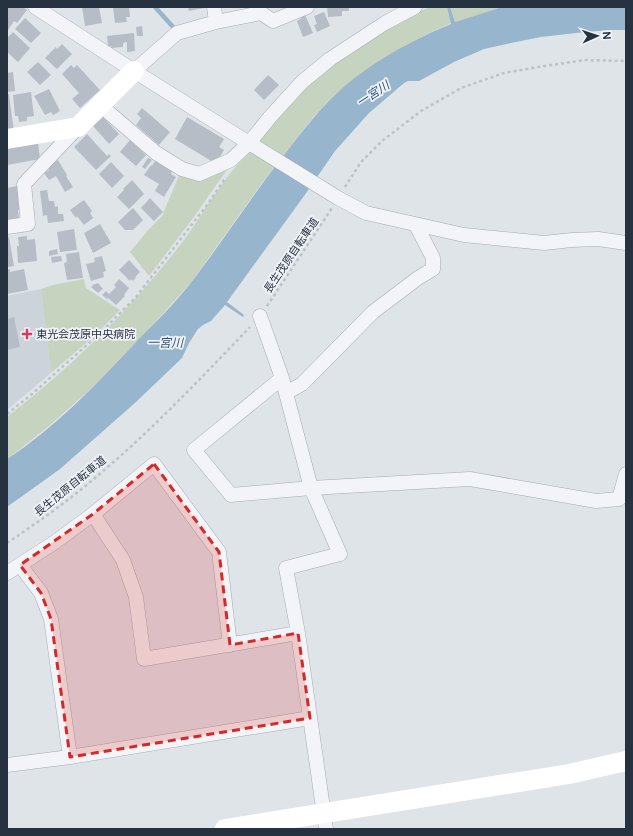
<svg xmlns="http://www.w3.org/2000/svg" width="633" height="836" viewBox="0 0 633 836" font-family="'DM Sans','Noto Sans JP',sans-serif">
  <style>
    .built { fill: #cdd3db }
    .green { fill: #c6d4bf }
    .water { fill: #97b5cc }
    .lines { fill: none; stroke-linecap: round; stroke-linejoin: round }
    .stream { stroke: #97b5cc; stroke-width: 4.5 }
    .building { fill: #b6bdc6 }
    .street-casing { stroke: #a4abb3; stroke-width: 15 }
    .path { stroke: #bdc2c8; stroke-width: 2.5; stroke-dasharray: 3 3; stroke-linecap: butt }
    .street { stroke: #f2f4f7; stroke-width: 14 }
    .secondary { stroke: #fff; stroke-width: 20 }
    .marked { fill: #d62828; fill-opacity: 0.2; stroke: #d62828; stroke-width: 3; stroke-dasharray: 8 5; stroke-linejoin: round }
    .poi-dot { fill: #d73b5f; stroke: #eff3f7; stroke-width: 1.5 }
    .labels { text-anchor: middle; dominant-baseline: central; stroke-width: 3.5; stroke-linejoin: round; paint-order: stroke }
    .street-label { font-size: 11px; fill: #273241; stroke: #eff3f7 }
    .poi-label { font-size: 11px; fill: #273241; stroke: #eff3f7; text-anchor: start }
    .water-label { font-size: 12px; font-style: italic; fill: #2e5578; stroke: #eff3f7 }
  </style>
  <rect width="100%" height="100%" fill="#dfe4e9"/>
  <!-- built -->
  <path class="built" d="M41 289 51 373 7 410V296Z"/>
  <!-- green -->
  <path class="green" d="M430 7H447L451 23C410 41 370 63 337 93 316 112 299 135 282 158L257 143 305 85 349 52 409 16Z
    M450 7H502L455 22Z
    M252 151 276 165 265 179 192 281 149 329 102 379 49 426 7 459V417C70 368 128 312 177 249 197 224 212 195 233 170 239 163 246 157 252 151Z
    M229 167 191 221 149 276 130 252 149 229 162 216 180 173Z
    M84 279 86 288 120 310 93 337 51 373 41 289 53 285Z"/>
  <!-- water -->
  <path class="water" d="M447 7H450L455 22 502 7H626V30H608L576 33 541 37 511 43 484 49 454 62 419 81H408L404 83 369 113 335 151 304 196 227 302 244 315 243 317 225 305 211 321 203 325 198 329 189 343 182 358 136 402 60 469 7 507V459C55 428 99 382 138 340 157 321 177 301 193 280 222 242 248 202 277 164 296 140 313 116 336 94 369 63 410 41 451 24Z"/>
  <g class="lines">
    <!-- stream -->
    <path class="stream" d="M155 7 174 28"/>
  </g>
  <!-- building -->
  <path class="building" d="M7 7H23L27 10 17 23 14 21 7 32Z
    M82 7H99L102 23 85 26Z
    M113 7H129L130 17H126L127 22 115 23Z
    M188 7H204V8L189 11Z
    M327 7H349V11H342V16L328 17Z
    M324 12 330 26 317 32 314 25 317 24 314 16Z
    M305 15 313 33 303 37 297 21 302 18 301 16Z
    M25 18 41 33 31 43 15 29Z
    M142 26 143 36H137L136 27Z
    M13 32 30 48 18 62 7 52V38Z
    M134 33 135 51 127 52V42L123 43V47L111 48V46H108L107 36Z
    M62 44 72 54 57 69 45 58 56 47 57 49Z
    M38 62 51 75 40 85 27 72Z
    M71 65 74 68 77 65 100 90 80 108 72 99 79 93 62 74Z
    M13 72 15 91 7 92V73Z
    M268 75 279 85 264 100 254 90Z
    M49 89 60 111 53 115 51 112 45 115 34 96Z
    M31 92 34 116 27 117V121L19 122 18 116H15L13 95Z
    M7 94H9L14 132 7 133Z
    M142 108 170 132 159 145 136 125 141 118 137 114Z
    M103 117 119 134 109 144 93 126Z
    M187 117 224 139 219 147 224 150 218 160 213 162 175 139Z
    M87 134 107 156 109 154 111 156 96 170 74 147Z
    M130 140 146 155 136 166 120 152Z
    M38 142 40 159 7 165V148Z
    M148 158 152 160 145 169 142 167Z
    M58 160 67 175 66 176 73 187 65 192 56 176 49 180 44 173 49 170 47 167Z
    M155 161 172 171 171 174 176 177 164 197 155 191 159 184 144 175 151 165 152 166Z
    M111 162 124 176 112 188 99 174Z
    M132 180 144 194 129 209 117 197 124 190 123 189Z
    M17 186 21 210H18L19 219 7 221V188Z
    M47 190 49 201H54L55 207 58 206V214H63L64 221 48 223 47 215 43 216 40 191Z
    M150 198 163 212 154 221 141 208Z
    M84 200 92 211 90 213 93 218 84 225 77 216 76 218 70 210Z
    M133 208 143 220 133 230H125L118 222Z
    M100 224 111 243 93 253 84 233Z
    M74 229 77 250 60 252 57 232Z
    M27 236V240L35 239 37 261 18 263 17 246H19L18 237Z
    M9 237 14 266 7 267V238Z
    M57 249 58 254 49 256V251Z
    M79 252 83 278 67 280 64 263 67 262 66 254Z
    M61 256 62 261 52 263 51 257Z
    M102 256 106 271 103 272 104 277 91 281 86 264 95 262 94 258Z
    M129 260 140 272 135 277 136 278 133 281 131 279 130 281 119 270Z
    M10 269V272L24 269 28 290 7 294V270Z
    M119 279 129 288 124 295 125 296 116 305 108 298 107 299 102 295 106 291 109 294 116 287 114 285Z
    M98 283 103 289 98 293 91 287 94 284H96Z
    M14 317 20 347 7 350V319Z"/>
  <g class="lines">
    <!-- street casing -->
    <g class="street-casing">
      <path id="street" d="M35 7 134 71 249 143 338 198 366 213 464 235 544 243 572 240 598 239 626 243
        M214 7 216 22
        M134 71 177 33 216 22 261 13 273 21 307 7
        M100 105 156 153 182 169 199 174 231 160 249 143 270 117 302 82 330 59 385 23 415 7
        M7 227 28 224 24 184 78 127
        M260 316 282 378 311 488 340 554 286 568 298 633 326 829
        M282 378 194 450 231 495 311 488 470 479 596 501 619 499 626 474
        M286 393 302 384 373 312 418 278 433 269V258L416 225
        M93 514 123 560 136 597 144 659 298 633
        M20 565 41 593 51 619 70 757
        M7 573 55 542 93 514 154 464 219 552 230 645
        M7 765 70 757 310 718"/>
    </g>
    <!-- path -->
    <path class="path" d="M345 187 361 162 382 141 421 111 461 88 504 73 538 67 585 60 626 61
      M267 306 332 208
      M7 414 32 394 97 336 136 297 210 201 226 177
      M7 543C40 521 72 498 102 472 155 427 202 377 250 327"/>
    <!-- street -->
    <use href="#street" class="street"/>
    <!-- secondary -->
    <path class="secondary" d="M7 139 78 127 134 71
      M225 829 569 774 626 761"/>
  </g>
  <!-- marked area -->
  <path class="marked" d="M154 464 219 552 230 645 298 633 310 718 70 757 51 619 41 593 20 565 93 514Z"/>
  <!-- markers -->
  <path class="poi-dot" d="M25 328h4v4h4v4h-4v4h-4v-4h-4v-4h4z"/>
  <g class="labels">
    <!-- street labels -->
    <g class="street-label">
      <text transform="translate(291 255) rotate(-56)">長生茂原自転車道</text>
      <text transform="translate(70 486) rotate(-39)">長生茂原自転車道</text>
    </g>
    <!-- poi labels -->
    <g class="poi-label">
      <text x="36" y="334">東光会茂原中央病院</text>
    </g>
    <!-- water labels -->
    <g class="water-label">
      <text transform="translate(373 94) rotate(-33)">一宮川</text>
      <text x="165" y="343">一宮川</text>
    </g>
  </g>
  <!-- border -->
  <rect width="633" height="836" fill="none" stroke="#273241" stroke-width="16"/>
  <!-- north arrow -->
  <g transform="translate(597 36) rotate(87)" stroke="#eff3f7" stroke-width="3" paint-order="stroke">
  <path d="M0-3L7 15L0 10L-7 15Z" fill="#273241"/>
  <text y="-6" font-size="11" font-weight="bold" text-anchor="middle" fill="#273241">N</text>
  </g>
</svg>
